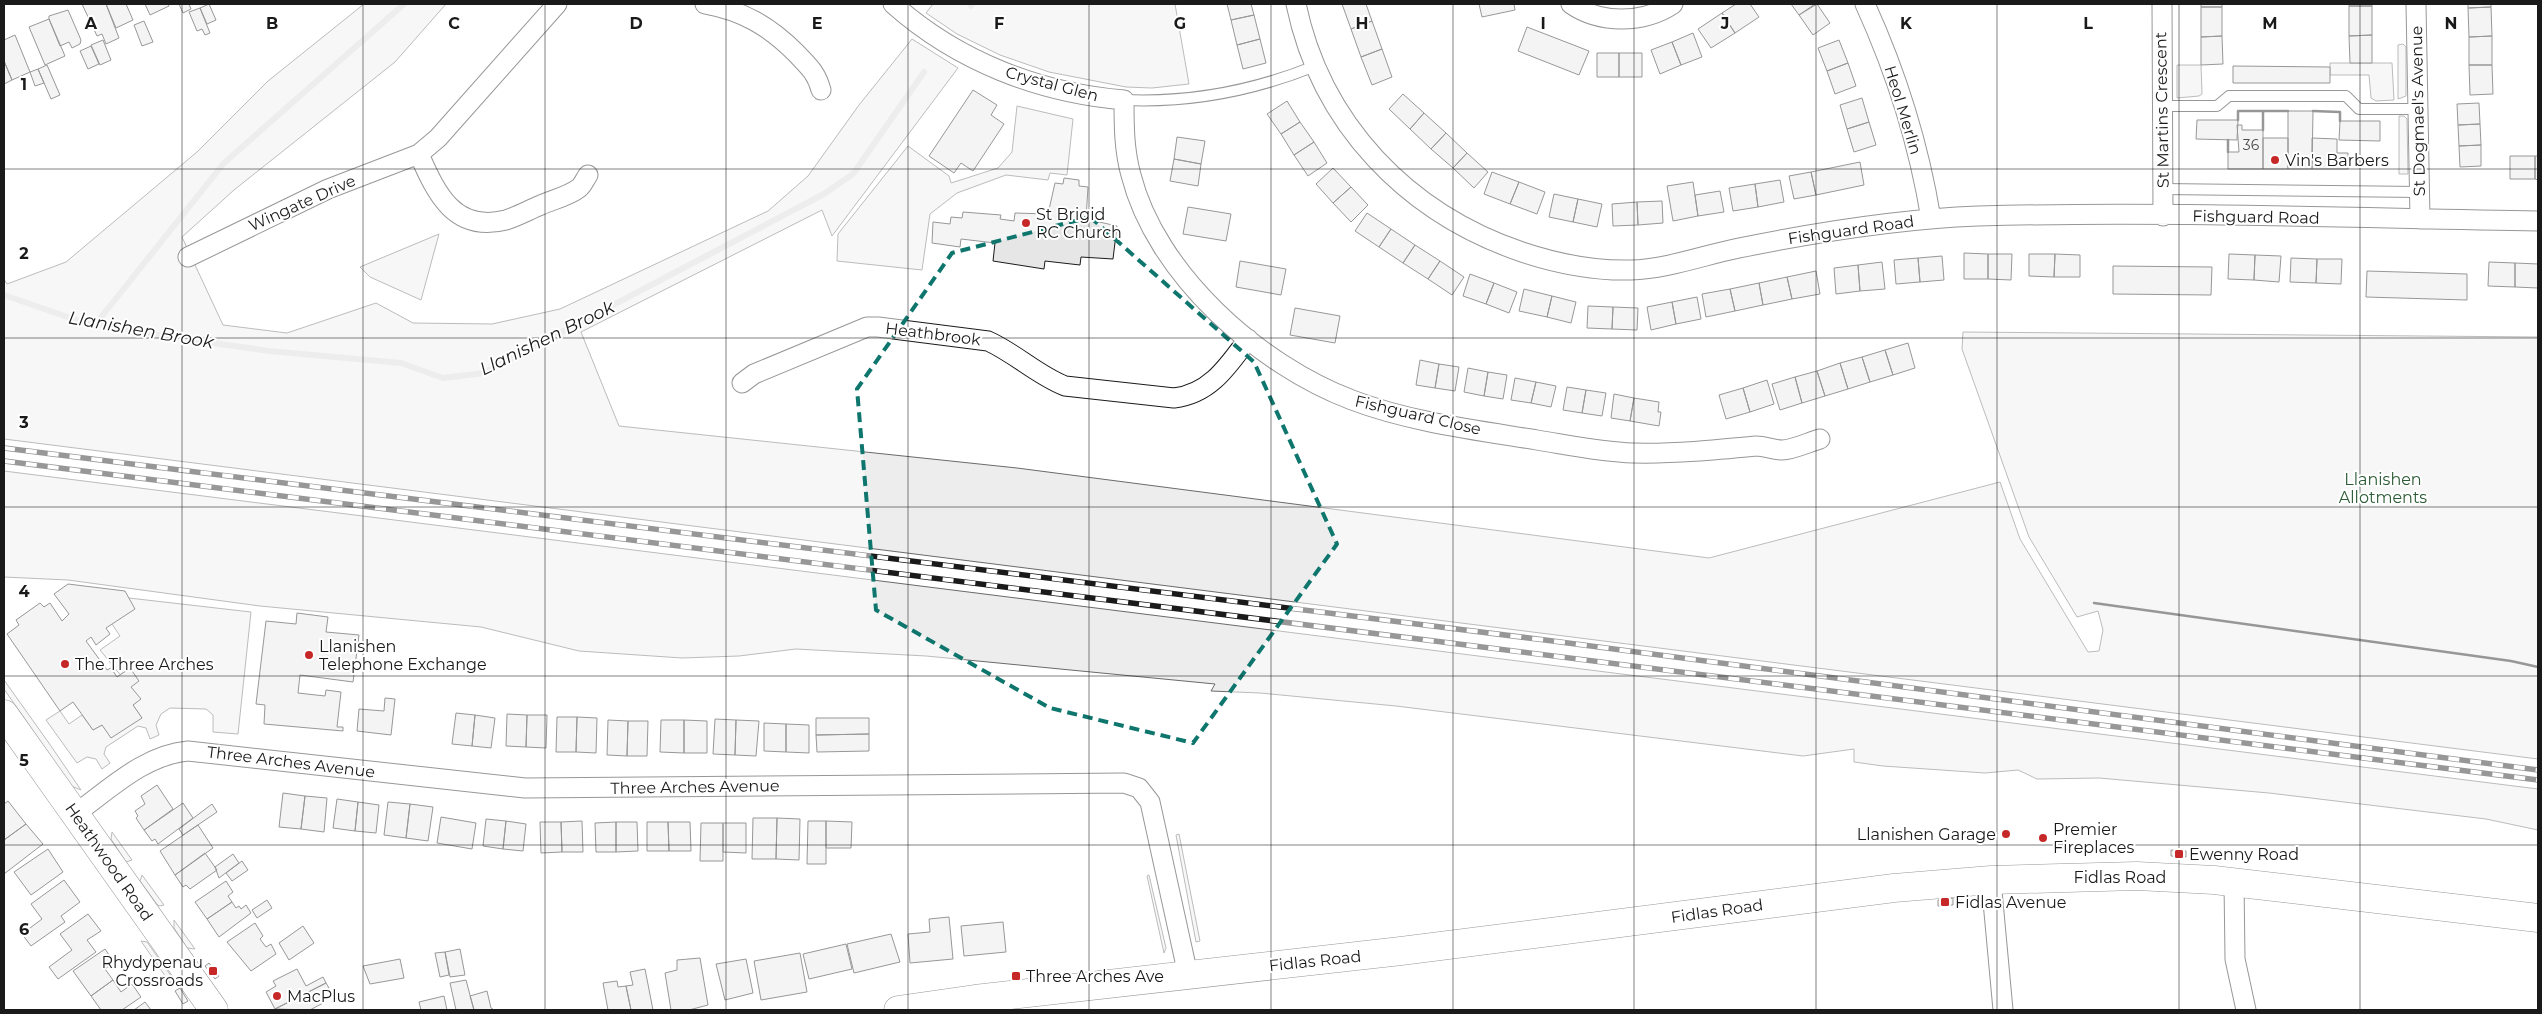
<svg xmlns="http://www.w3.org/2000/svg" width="2542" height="1014" viewBox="0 0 2542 1014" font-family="Montserrat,sans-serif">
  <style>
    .built { fill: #ededed; stroke: #6a6a6a }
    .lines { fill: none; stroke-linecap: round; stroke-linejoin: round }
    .stream { stroke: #d7d7d7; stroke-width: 6 }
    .building { fill: #e6e6e6; stroke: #1a1a1a }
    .lane-casing { stroke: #1a1a1a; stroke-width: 12 }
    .street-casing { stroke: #1a1a1a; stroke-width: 21 }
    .secondary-casing { stroke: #1a1a1a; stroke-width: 29 }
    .lane { stroke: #fff; stroke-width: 10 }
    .street { stroke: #fff; stroke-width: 19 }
    .secondary { stroke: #fff; stroke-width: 28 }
    .rail-casing { stroke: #1a1a1a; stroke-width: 5.5 }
    .rail { stroke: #fff; stroke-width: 4; stroke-dasharray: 11; stroke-linecap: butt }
    .wall { stroke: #1a1a1a; stroke-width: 2.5 }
    .marked { fill: none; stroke: #0f766e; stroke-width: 4; stroke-dasharray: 10 6; stroke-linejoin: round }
    .grid { fill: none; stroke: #1a1a1a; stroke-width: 1; stroke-opacity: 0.55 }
    .poi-dot { fill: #c62828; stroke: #fff; stroke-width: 2 }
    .labels { text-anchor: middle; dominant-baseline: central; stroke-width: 4; stroke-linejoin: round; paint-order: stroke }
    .number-label { font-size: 14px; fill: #4d4d4d }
    .street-label { font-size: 16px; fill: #1a1a1a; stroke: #fff }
    .poi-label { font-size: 16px; fill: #1a1a1a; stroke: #fff; text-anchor: start }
    .park-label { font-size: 16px; fill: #2b5a34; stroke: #fff }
    .water-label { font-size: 18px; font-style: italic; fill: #1a1a1a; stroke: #fff }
    .grid-label { font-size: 16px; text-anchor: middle; font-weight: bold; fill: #1a1a1a; stroke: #fff; stroke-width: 4; stroke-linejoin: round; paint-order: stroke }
  </style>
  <rect width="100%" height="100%" fill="#fff"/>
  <!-- built -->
  <path class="built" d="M364 4H446L395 62 234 190 182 237 223 325 287 333 376 303 413 323 492 324 560 309 768 211 808 176 859 105 912 39 958 68 832 236 822 210 581 332 619 426 1017 468 1709 558 2000 482 2020 539 2088 652 2099 651 2103 630 2098 611 2077 617 2029 537 1962 349 1963 332 2538 337V759L4 439V279L7 284 66 262 197 152 268 81Z
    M933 4H1175L1189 84 1152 88 1126 87 1049 72 1000 55 957 34 926 13Z
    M2403 44 2406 47V96L2398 99V45Z
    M2330 63H2392L2394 100 2376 101 2371 98 2369 75H2330Z
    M2177 65H2201L2202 94 2199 96 2177 98Z
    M1017 106 1073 119 1067 175 1050 173 1048 180 1006 175 957 193 930 214 922 270 837 261 838 234 908 146 949 176 951 183 998 168 1012 152Z
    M2399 116H2404L2407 119 2408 174H2399Z
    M439 234 421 300 370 277 360 267Z
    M4 471 2538 789V830L2486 819 2269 793 2099 778 2037 779 2018 770 1985 773 1883 766 1854 762V749L1803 756 1396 706 1260 693 1211 691 1215 684 926 656 796 649 739 656 682 658 579 651 481 627 260 606 68 580 4 577Z
    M129 598 251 612 238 734 213 732V715L206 709 170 708 161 714 156 725 159 735 150 739 146 728 138 726 106 747 104 754 110 763 102 769 96 759 87 757 77 763 46 720 60 711 69 724 82 715 93 730 102 725 142 718 133 705 140 699 100 650 120 636 112 624Z
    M4 680 51 746 81 790 71 786 4 689Z
    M112 832 132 860 126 862 111 839Z
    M1179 834 1200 941 1196 942 1176 835Z
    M142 875 164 905 159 906 156 903 140 881Z
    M1149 875 1166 948 1164 953 1147 876Z
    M174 920 195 949 187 948 174 928Z
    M141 941 147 942 174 980 170 983Z"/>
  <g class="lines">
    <!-- stream -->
    <path class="stream" d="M971 6 972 4
      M4 295 79 321 165 336 269 351 401 363 443 378 484 373 824 194 853 174 924 72
      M98 321 224 163 404 4"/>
  </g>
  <!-- building -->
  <path class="building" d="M82 4H106L119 38 106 44 102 34 97 36Z
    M106 4H126L133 20 116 28Z
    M145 4H168L169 6 150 15Z
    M179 4H189L191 9 183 13Z
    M209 4 216 20 207 24 200 8Z
    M1227 4H1251L1254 15 1231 20Z
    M1342 4H1366L1372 21 1351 29Z
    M1479 4H1514L1515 10 1482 17Z
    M1736 4H1750L1759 17 1735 33 1722 13Z
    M1791 4H1815L1799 15Z
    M1817 4 1830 23 1813 35 1799 15Z
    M2201 4H2222V7H2201Z
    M2349 4H2372V6H2349Z
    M2468 4H2491V7L2468 8Z
    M2349 6H2372V35L2349 36Z
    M2201 7H2222V36L2201 37Z
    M2491 7 2492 36 2469 37 2468 8Z
    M200 8 210 33 205 35 202 29 197 31 189 12Z
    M68 10 81 40 80 44 72 48 69 42 60 46 49 19V16Z
    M1722 13 1735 33 1711 48 1698 29Z
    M1254 15 1260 39 1237 45 1231 20Z
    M49 19 65 56 45 65 29 27Z
    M144 21 153 42 142 46 134 25Z
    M1372 21 1382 49 1361 57 1351 29Z
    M1527 27 1589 51 1579 75 1518 51Z
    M1693 33 1702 57 1681 65 1672 42Z
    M15 35 30 72 12 80 4 61V40Z
    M2372 35V63H2350L2349 36Z
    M2222 36 2223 64 2201 65V37Z
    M2492 36V65H2469V37Z
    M1260 39 1266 63 1243 69 1237 45Z
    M103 40 111 60 100 65 91 45Z
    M1839 40 1848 63 1827 71 1818 48Z
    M1672 42 1681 65 1660 74 1651 50Z
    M91 46 99 64 88 69 80 51Z
    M1382 49 1392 77 1372 85 1361 57Z
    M1597 53H1619V77H1597Z
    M1619 53H1642V77H1619Z
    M4 61 12 80 4 84Z
    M1848 63 1856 86 1835 94 1827 71Z
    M47 65 60 95 51 99 38 69Z
    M2469 65H2492L2493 94 2470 95Z
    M2233 66 2330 67V83H2233Z
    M38 69 44 83 35 86 30 72Z
    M973 90 997 105 991 115 1004 124 973 171 961 163 954 173 929 156Z
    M1403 94 1424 113 1410 129 1389 109Z
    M1862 98 1869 122 1847 129 1840 105Z
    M1287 101 1300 122 1281 134 1267 114Z
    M2479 103 2480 124 2458 125 2457 104Z
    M2288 111H2313L2312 169H2288Z
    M1424 113 1446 133 1431 149 1410 129Z
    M2197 120H2238L2237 140 2196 139Z
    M2340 121H2380V141L2339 140Z
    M1300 122 1314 142 1294 155 1281 134Z
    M1869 122 1876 145 1854 152 1847 129Z
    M2480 124 2481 145 2459 146 2458 125Z
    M2237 125H2242V130H2263V169H2228V152H2239Z
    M1446 133 1467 153 1453 168 1431 149Z
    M1177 137 1205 141 1201 164 1174 159Z
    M2263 138H2288V169H2263Z
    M2312 138 2337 139V153H2348V169H2312Z
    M1314 142 1327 163 1308 176 1294 155Z
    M2481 145V166L2460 167 2459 146Z
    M1467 153 1488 172 1474 188 1453 168Z
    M2510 156H2535V179H2510Z
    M2535 156H2538V180L2535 179Z
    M1174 159 1201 164 1198 186 1170 181Z
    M1860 162 1864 185 1816 195 1811 172Z
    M1333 168 1351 187 1333 203 1316 184Z
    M1492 172 1519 182 1510 204 1484 194Z
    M1811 172 1816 195 1794 199 1789 176Z
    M1064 178 1079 180V186L1088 187 1086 219 1117 226 1113 259 1081 257 1080 265 1045 261 1044 269 993 261 995 243 961 239 960 247 932 243 933 222 950 224 951 217 962 218 963 212 1001 215 1000 219 1014 221 1015 213 1048 214 1055 183 1063 184Z
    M1780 180 1784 202 1758 207 1755 184Z
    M1519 182 1545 192 1537 214 1510 204Z
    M1693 182 1698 216 1673 221 1667 186Z
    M1755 184 1758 207 1733 211 1729 188Z
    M1351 187 1368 205 1351 222 1333 203Z
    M1720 191 1724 212 1698 216 1695 195Z
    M1554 194 1578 199 1573 222 1549 217Z
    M1578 199 1602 204 1597 227 1573 222Z
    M1662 201 1663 223 1638 225 1637 202Z
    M1637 202 1638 225 1613 226 1612 204Z
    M1188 207 1231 214 1226 241 1183 234Z
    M1367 213 1391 229 1379 247 1355 231Z
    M1391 229 1415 245 1403 263 1379 247Z
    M1415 245 1440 261 1428 279 1403 263Z
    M1964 253 1988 254V279H1964Z
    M1988 254H2012L2011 280 1988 279Z
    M2029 254H2055L2054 277 2029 276Z
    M2055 254 2080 255V277H2054Z
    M2229 254 2255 255 2254 280 2228 279Z
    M2255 255 2281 256 2279 282 2254 280Z
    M1942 256 1944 280 1920 282 1918 258Z
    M1918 258 1920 282 1896 284 1894 260Z
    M2291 258 2317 259 2316 283 2290 282Z
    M2317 259H2342L2341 284 2316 283Z
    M1240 261 1286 269 1281 295 1236 287Z
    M1440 261 1464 277 1452 295 1428 279Z
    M1882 262 1885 289 1860 291 1858 265Z
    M2489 262 2515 263V287L2488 286Z
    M2515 263 2538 264V288L2515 287Z
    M1858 265 1860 291 1836 294 1834 268Z
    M2113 266 2212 267 2211 295 2113 294Z
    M1816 271 1820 294 1792 299 1787 277Z
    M2367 271 2467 274V300L2366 297Z
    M1470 274 1494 283 1486 304 1463 296Z
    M1787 277 1792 299 1763 305 1759 283Z
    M1494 283 1517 292 1509 313 1486 304Z
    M1759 283 1763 305 1735 311 1730 289Z
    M1524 289 1552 296 1547 317 1519 311Z
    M1730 289 1735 311 1706 317 1702 294Z
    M1552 296 1576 302 1571 323 1547 317Z
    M1697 297 1701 319 1676 324 1672 302Z
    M1672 302 1676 324 1651 330 1647 307Z
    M1588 306 1613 307 1612 329 1587 328Z
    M1613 307 1638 308 1637 330 1612 329Z
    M1295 308 1340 316 1335 343 1290 335Z
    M1908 343 1915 368 1893 375 1885 350Z
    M1885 350 1893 375 1870 382 1862 357Z
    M1862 357 1870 382 1848 389 1840 363Z
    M1420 360 1439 364 1435 388 1416 385Z
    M1840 363 1848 389 1825 396 1817 371Z
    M1439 364 1459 367 1455 391 1435 388Z
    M1468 368 1488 372 1484 396 1464 392Z
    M1817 371 1825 396 1802 403 1795 377Z
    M1488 372 1507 375 1503 399 1484 396Z
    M1795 377 1802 403 1780 410 1772 384Z
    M1515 378 1536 382 1531 403 1511 400Z
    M1767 380 1774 404 1750 412 1743 388Z
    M1536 382 1556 386 1551 407 1531 403Z
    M1567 387 1586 390 1582 413 1563 410Z
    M1743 388 1750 412 1726 419 1719 395Z
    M1586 390 1606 393 1602 416 1582 413Z
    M1614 394 1634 398 1630 421 1611 418Z
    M1634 398 1659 402 1658 412H1661L1659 426 1630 421Z
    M68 584 125 591 135 609 106 628 110 634 96 645 91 637 86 641 107 670 111 668 117 677 130 668 139 681 131 687 141 699 133 705 142 718 111 738 102 725 93 730 73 702 60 711 7 634 19 625 16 620 40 603 44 607 50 603 62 621 69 614 54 594Z
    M297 613 328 617 326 632 359 635 353 682 300 675 298 693 325 696 326 690 341 692 337 727H343V731L264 724 265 705 256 704 266 621 296 624Z
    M385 698 395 699 391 735 357 731 359 709 384 711Z
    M456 713 475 715 472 746 452 744Z
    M507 714 527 715 526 747 506 746Z
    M475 715 495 718 491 748 472 746Z
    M527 715H547L546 748 526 747Z
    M557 717H577L576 752H556Z
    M577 717 597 718 596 753 576 752Z
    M816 718H869V734L816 735Z
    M715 719 736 720 735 755 713 754Z
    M608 720 628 721 627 756 607 755Z
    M661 720H684V753L660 752Z
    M684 720 707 721V753H684Z
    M736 720 759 721 756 756 735 755Z
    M628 721H648L647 756H627Z
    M764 723 786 724V752L764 751Z
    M786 724 809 725V753L786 752Z
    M869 734V751L817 752 816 735Z
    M157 785 173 809 144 830 136 818 138 816 135 811 145 804 141 796Z
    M283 793 305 796 301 829 279 827Z
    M305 796 327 798 324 832 301 829Z
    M337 799 358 802 355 831 333 828Z
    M8 801 26 824 4 840V804Z
    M358 802 379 805 376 833 355 831Z
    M388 802 410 804 406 838 384 835Z
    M183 803 193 818 158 844 155 839 152 841 144 830Z
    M212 804 217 812 183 835 179 829Z
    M410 804 433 807 428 841 406 838Z
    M441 817 476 823 472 849 437 843Z
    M753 818H777L776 859H752Z
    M777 818 800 819 799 860 776 859Z
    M486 819 506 821 503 849 483 846Z
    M506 821 526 824 523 851 503 849Z
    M582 821 583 852H562L561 822Z
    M808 821H826V864H807Z
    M826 821 852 822 851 848H826Z
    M540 822H561L562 852 541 853Z
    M616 822H637L638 851 616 852Z
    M616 822V852H596L595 823Z
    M647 822H668L669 851H647Z
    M668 822H690L691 851H669Z
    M701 823H723V861H700Z
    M723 823H746V853L723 852Z
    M26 824 43 844 4 874V840Z
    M198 825 213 848 175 875 160 851Z
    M48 849 63 872 31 895 14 872Z
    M2171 850 2186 851V857L2171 856Z
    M205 853 217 870 190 889 186 885 183 887 175 875Z
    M233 854 239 863 219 878 215 867Z
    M242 861 248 870 232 881 226 873Z
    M64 880 80 902 61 916 65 922 31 946 22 934 42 919 31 904Z
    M226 881 233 892 228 896 232 902 207 919 195 902Z
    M1953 898V905L1938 906V900Z
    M267 900 272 908 257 918 252 910Z
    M232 902 236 908 239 906 241 909 246 905 251 913 219 937 207 919Z
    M88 914 101 931 87 940 96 952 58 979 49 967 72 950 60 934Z
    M949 917 953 959 910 963 908 934 930 932 929 919Z
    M1003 922 1006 952 964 956 961 926Z
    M255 923 263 936 260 939 266 947 271 944 276 954 251 971 227 942Z
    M303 926 314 943 289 960 279 943Z
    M891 934 900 962 854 973 847 944Z
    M846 944 852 969 809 979 803 954Z
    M105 949 114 962 105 969 113 980 91 996 73 971Z
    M460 949 465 975 450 977 445 952Z
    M445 952 449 975 440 977 435 953Z
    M800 953 807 992 761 1000 754 961Z
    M700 958 708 1005 689 1010H671L665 973 677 970V960Z
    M400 959 404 978 370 984 363 966Z
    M746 959 753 993 725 1000 716 964Z
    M209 963 219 976 215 979 205 966Z
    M297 969 306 986 323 977 326 983 275 1009 266 992 276 986 273 981Z
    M645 969 653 1010H631L626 986 633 985 630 972Z
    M113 980 121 992 132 984 141 997 122 1010H101L91 996Z
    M466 980 474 1010H456L450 983Z
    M617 981 618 987 626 986 631 1010H608L603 983Z
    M326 983 329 988 320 993 325 1002 310 1010 275 1009Z
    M180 988 188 1001 183 1004 175 991Z
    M487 991 491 1008 494 1010H474L470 996Z
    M444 996 447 1010H421L419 1002Z
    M145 1002 151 1010H134Z"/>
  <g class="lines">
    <!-- lane casing -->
    <g class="lane-casing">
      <path id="lane" d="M1124 100C1191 103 1253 91 1315 66
        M2162 106H2217L2229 96H2346L2359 109H2418
        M2163 189 2420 192"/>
    </g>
    <!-- street casing -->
    <g class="street-casing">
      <path id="street" d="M557 4 438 138 419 154C436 193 454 233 506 220 518 216 529 210 541 205 552 200 569 196 579 188 583 185 585 179 588 175
        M705 4C743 11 769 26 796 53 809 67 816 72 821 90
        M893 4C957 61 1039 93 1124 100 1124 125 1124 150 1131 175 1156 274 1259 365 1352 400 1410 422 1475 430 1537 440 1568 445 1600 452 1633 453 1674 454 1715 450 1756 446 1765 446 1773 450 1782 450 1793 450 1809 442 1820 439
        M1296 4C1321 124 1407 213 1522 252 1558 264 1593 271 1631 270 1667 269 1704 255 1739 248 1818 232 1897 219 1978 216 2165 211 2352 218 2538 221
        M1571 4C1600 24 1643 24 1673 4
        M1865 4C1896 72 1919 145 1931 219
        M2162 4 2163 216
        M2416 4 2420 219
        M188 257 328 189 419 154
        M742 383 754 374 867 327H878L988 341C1015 353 1037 375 1065 386L1174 398C1210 394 1228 366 1248 339
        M75 814C110 789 144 755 188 751L525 788 1124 783 1139 788 1150 802 1188 975
        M1991 880 2003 1010
        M2234 882 2235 959 2246 1010"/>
    </g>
    <!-- secondary casing -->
    <g class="secondary-casing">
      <path id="secondary" d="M4 714 214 1010
        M898 1010 975 999 1401 951 1894 888 1991 880 2137 876 2214 880 2538 918"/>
    </g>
    <!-- lane -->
    <use href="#lane" class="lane"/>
    <!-- street -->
    <use href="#street" class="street"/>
    <!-- secondary -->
    <use href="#secondary" class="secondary"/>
    <!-- rail casing -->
    <g class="rail-casing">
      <path id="rail" d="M4 448 1545 640 2538 770
        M4 461 2538 780"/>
    </g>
    <!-- rail -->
    <use href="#rail" class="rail"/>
    <!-- wall -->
    <path class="wall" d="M2263 111H2288
      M2313 111 2340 112V121
      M2238 120V111H2263V130
      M2228 152V140
      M2094 603 2511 661 2538 667"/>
  </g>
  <!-- marked area -->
  <path d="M0 0H2542V1014H0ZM1090 217 1254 362 1337 544 1193 743 1050 708 876 610 857 389 952 253Z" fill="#fff" fill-opacity=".55" fill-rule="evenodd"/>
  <path class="marked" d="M1090 217 1254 362 1337 544 1193 743 1050 708 876 610 857 389 952 253Z"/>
  <!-- grid -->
  <path class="grid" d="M182 4V1010M363 4V1010M545 4V1010M726 4V1010M908 4V1010M1089 4V1010M1271 4V1010M1453 4V1010M1634 4V1010M1816 4V1010M1997 4V1010M2179 4V1010M2360 4V1010M4 169H2538M4 338H2538M4 507H2538M4 676H2538M4 845H2538"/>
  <!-- markers -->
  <g class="poi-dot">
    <circle cx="2275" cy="160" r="5"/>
    <circle cx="1026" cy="223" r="5"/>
    <circle cx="309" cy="655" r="5"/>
    <circle cx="65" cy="664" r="5"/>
    <circle cx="2006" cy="834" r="5"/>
    <circle cx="2043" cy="838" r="5"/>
    <rect x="2174" y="849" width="10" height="10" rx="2.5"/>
    <rect x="1940" y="897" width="10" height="10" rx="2.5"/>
    <rect x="208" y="966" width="10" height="10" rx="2.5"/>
    <rect x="1011" y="971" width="10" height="10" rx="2.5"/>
    <circle cx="277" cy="996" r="5"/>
  </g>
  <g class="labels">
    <!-- number labels -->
    <g class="number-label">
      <text x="2251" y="145">36</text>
    </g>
    <!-- street labels -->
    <g class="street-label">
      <text transform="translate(1052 84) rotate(15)">Crystal Glen</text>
      <text transform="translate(1903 110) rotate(73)">Heol Merlin</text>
      <text transform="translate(2162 110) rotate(-91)">St Martins Crescent</text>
      <text transform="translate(2418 111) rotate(-91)">St Dogmael's Avenue</text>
      <text transform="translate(302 203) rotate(-24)">Wingate Drive</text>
      <text transform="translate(2256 217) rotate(1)">Fishguard Road</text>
      <text transform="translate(1851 230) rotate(-8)">Fishguard Road</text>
      <text transform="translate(933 334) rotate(7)">Heathbrook</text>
      <text transform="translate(1418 415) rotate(13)">Fishguard Close</text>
      <text transform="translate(291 762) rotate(7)">Three Arches Avenue</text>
      <text transform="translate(695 787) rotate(-1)">Three Arches Avenue</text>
      <text transform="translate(109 862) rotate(55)">Heathwood Road</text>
      <text x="2120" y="877">Fidlas Road</text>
      <text transform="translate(1717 911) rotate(-8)">Fidlas Road</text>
      <text transform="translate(1315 961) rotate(-6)">Fidlas Road</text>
    </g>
    <!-- poi labels -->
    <g class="poi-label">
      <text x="2285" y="160">Vin's Barbers</text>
      <text x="1036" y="214">St Brigid<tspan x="1036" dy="18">RC Church</tspan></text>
      <text x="319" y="646">Llanishen<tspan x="319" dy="18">Telephone Exchange</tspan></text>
      <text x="75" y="664">The Three Arches</text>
      <text x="2053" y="829">Premier<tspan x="2053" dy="18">Fireplaces</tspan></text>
      <text x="1996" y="834" text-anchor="end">Llanishen Garage</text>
      <text x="2189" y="854">Ewenny Road</text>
      <text x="1955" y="902">Fidlas Avenue</text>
      <text x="203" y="962" text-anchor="end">Rhydypenau<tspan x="203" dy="18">Crossroads</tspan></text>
      <text x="1026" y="976">Three Arches Ave</text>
      <text x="287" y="996">MacPlus</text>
    </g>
    <!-- park labels -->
    <g class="park-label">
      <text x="2383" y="479">Llanishen<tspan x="2383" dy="18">Allotments</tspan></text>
    </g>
    <!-- water labels -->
    <g class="water-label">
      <text transform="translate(141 330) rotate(10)">Llanishen Brook</text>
      <text transform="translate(547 338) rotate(-26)">Llanishen Brook</text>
    </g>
  </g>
  <g class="grid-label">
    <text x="91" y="29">A</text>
    <text x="272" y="29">B</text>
    <text x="454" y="29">C</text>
    <text x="636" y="29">D</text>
    <text x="817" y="29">E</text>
    <text x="999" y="29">F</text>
    <text x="1180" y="29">G</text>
    <text x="1362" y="29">H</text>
    <text x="1543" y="29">I</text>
    <text x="1725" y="29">J</text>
    <text x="1906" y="29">K</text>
    <text x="2088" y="29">L</text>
    <text x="2270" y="29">M</text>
    <text x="2451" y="29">N</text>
    <text x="24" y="90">1</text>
    <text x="24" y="259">2</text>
    <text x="24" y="428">3</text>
    <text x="24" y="597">4</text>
    <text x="24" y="766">5</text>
    <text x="24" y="935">6</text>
  </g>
  <!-- border -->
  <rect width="2542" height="1014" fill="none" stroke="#1a1a1a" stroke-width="10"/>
</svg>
